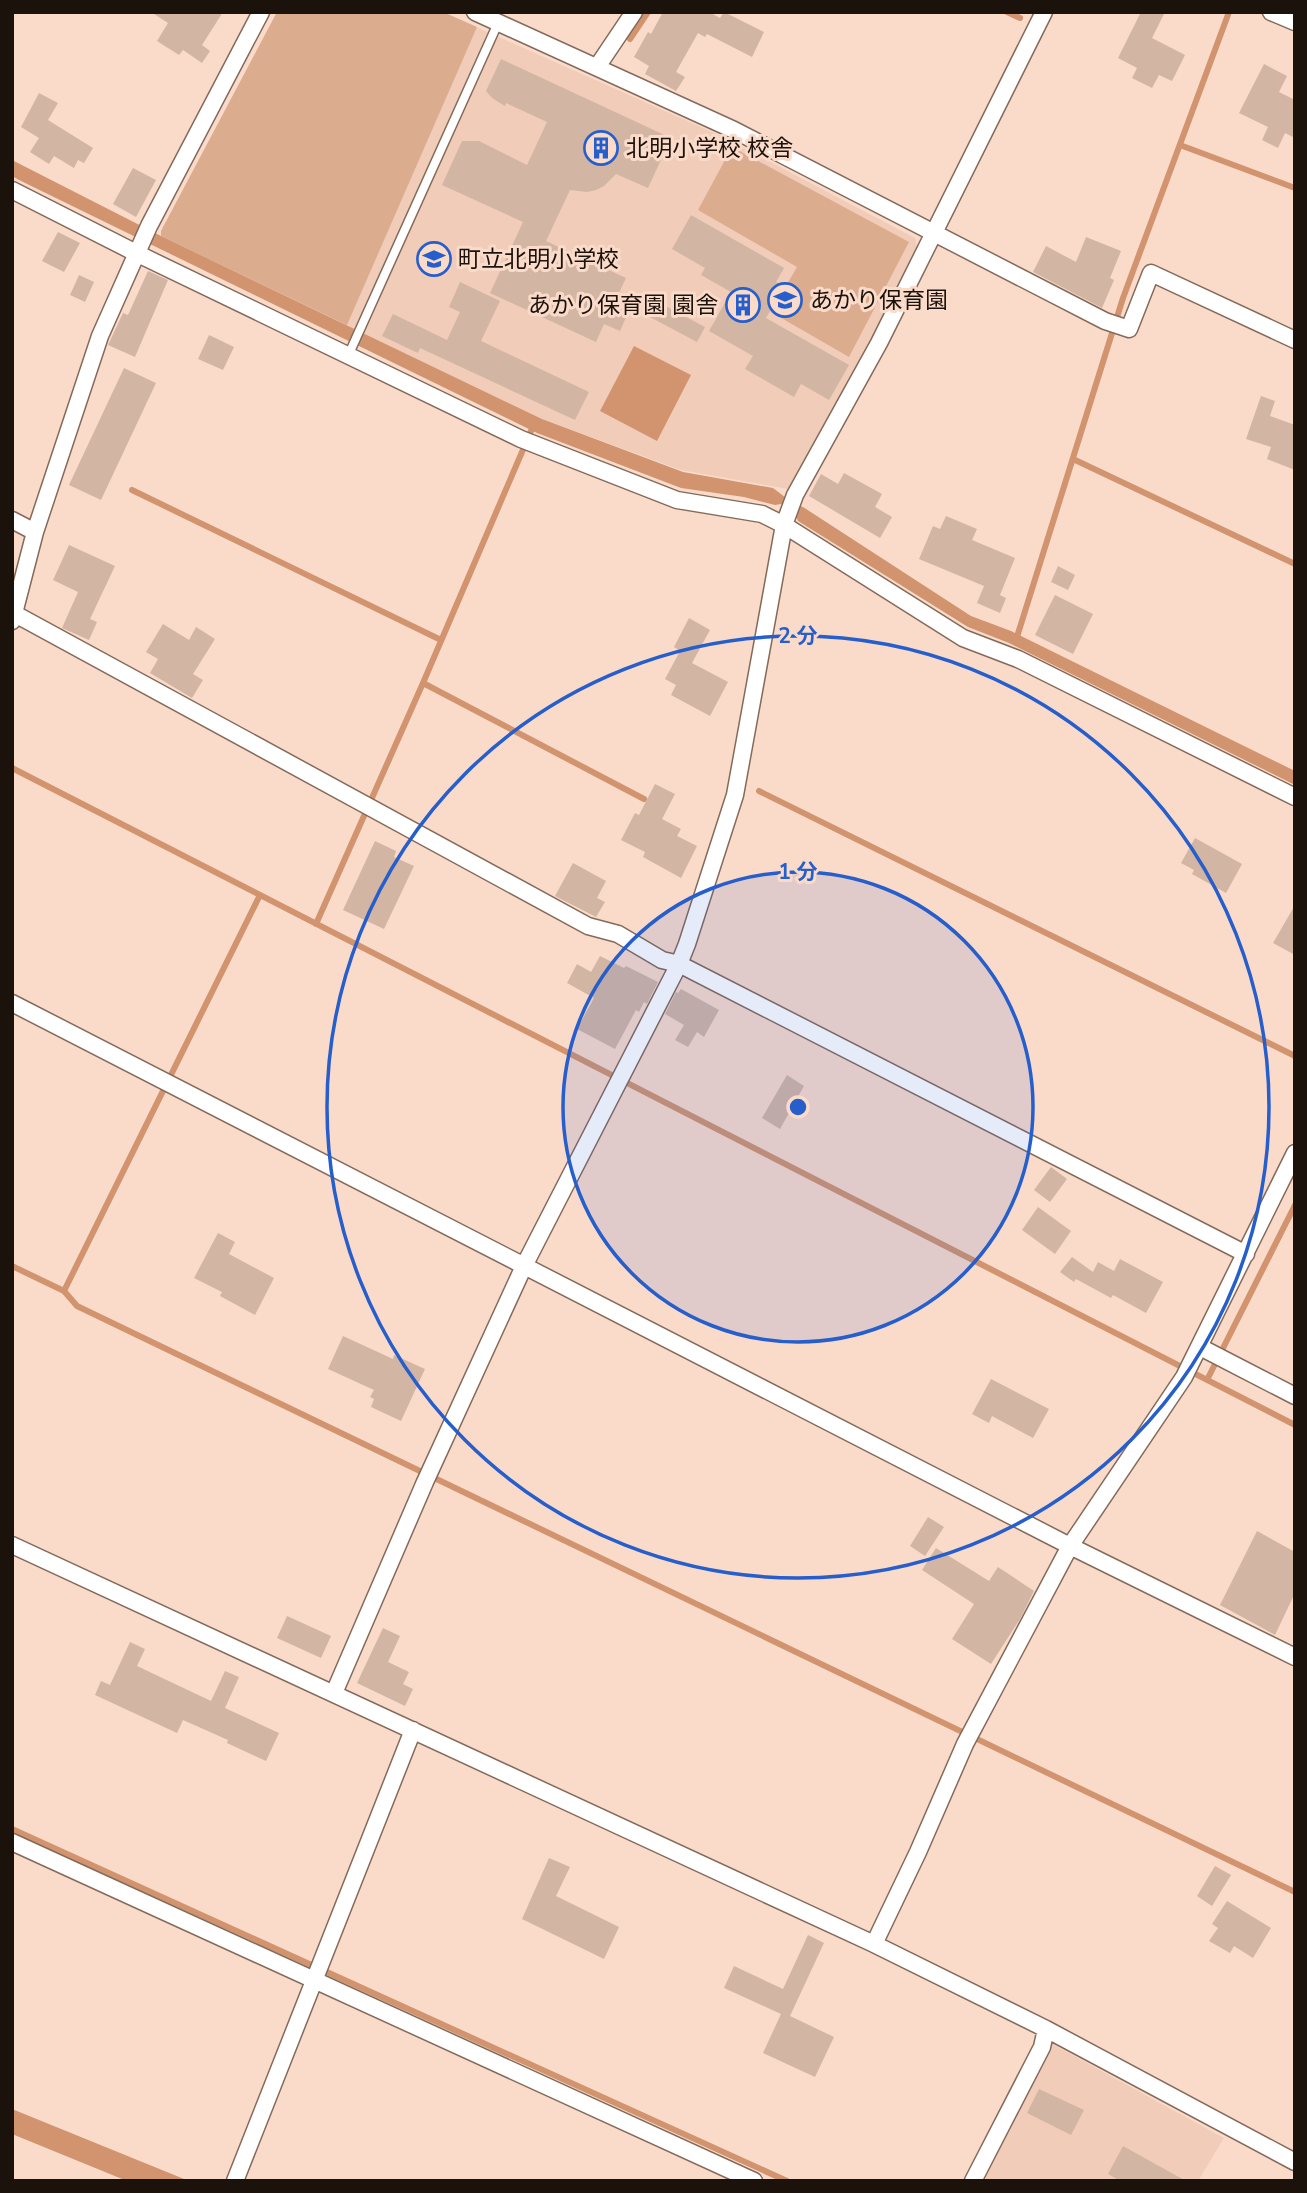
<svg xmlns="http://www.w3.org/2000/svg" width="1307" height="2193" viewBox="0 0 1307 2193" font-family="'Nunito Sans','Noto Sans JP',sans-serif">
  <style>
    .built { fill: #f1ccb8 }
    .green { fill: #dcac8f }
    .water { fill: #d1946f }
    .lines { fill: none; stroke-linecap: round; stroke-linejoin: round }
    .stream { stroke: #d1946f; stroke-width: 6 }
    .building { fill: #d3b5a4 }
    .lane-casing { stroke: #846a5a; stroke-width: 11 }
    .street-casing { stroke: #846a5a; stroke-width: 19 }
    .lane { stroke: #fff; stroke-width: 8 }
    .street { stroke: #fff; stroke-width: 16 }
    .ring { fill: none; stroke: #265ecb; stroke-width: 3.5 }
    .labels { text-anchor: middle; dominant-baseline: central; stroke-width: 6; stroke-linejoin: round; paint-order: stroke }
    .poi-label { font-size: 23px; fill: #1c120c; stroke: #fadbca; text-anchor: start }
    .centre { fill: #265ecb; stroke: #fadbca; stroke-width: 3.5 }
    .ring-label { font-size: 21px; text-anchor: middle; font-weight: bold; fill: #265ecb; stroke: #fadbca; stroke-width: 6; stroke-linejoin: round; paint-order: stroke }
  </style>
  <rect width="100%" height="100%" fill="#fadbca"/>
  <!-- built -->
  <path class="built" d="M277 12H443L721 136 915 238 917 247 873 339 788 489 681 470 542 419 161 236V231Z
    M1045 2040 1224 2138 1198 2181H974Z"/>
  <!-- green -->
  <path class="green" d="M277 12H443L477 27 347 325 161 236V231Z
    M732 147 909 242 849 357 771 312 797 267 698 210Z"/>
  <!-- water -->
  <path class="water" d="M12 160 161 236 542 419 683 472 773 488 794 504 803 507 971 616 1011 631 1295 771V785L1009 643 968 627 798 521 795 514 781 504 775 505 744 497 681 488 537 433 19 180 12 176Z
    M634 346 691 375 657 441 600 411Z
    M12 2109 189 2181H127L12 2134Z"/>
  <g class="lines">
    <!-- stream -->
    <path class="stream" d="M1007 12 1020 18
      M630 39 648 12
      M1180 145 1295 188
      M1073 459 1295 564
      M132 490 441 640
      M1016 640 1123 298 1229 12
      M423 683 644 799
      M12 768 1295 1425
      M759 791 1295 1056
      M316 924 423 683 534 424
      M12 1266 64 1291 260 895
      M64 1291 77 1306 1295 1892
      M1207 1380 1295 1205
      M12 1829 787 2181"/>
  </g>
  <!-- building -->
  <path class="building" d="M151 12H223L202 45 210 51 202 63 183 50 179 55 157 41 168 23Z
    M663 12H709L720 18 724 12 764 32 752 57 707 34 705 37 698 33 676 72 685 77 676 91 645 74 649 66 634 57 648 32 651 34Z
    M1141 12H1165L1152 38 1185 55 1172 81 1159 75 1152 88 1132 78 1137 68 1118 58Z
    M501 59 671 138 648 188 616 174 604 186 596 190 587 192 570 190 546 241 626 278 617 297 632 304 620 331 604 324 596 342 490 293 523 222 442 185 462 141H479L527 165 547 122 506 103 505 106 492 98 486 91Z
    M1264 64 1287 76 1279 92 1295 100V138L1285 133 1278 148 1262 140 1268 127 1239 113Z
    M39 93 58 103 48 120 93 148 84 163 78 160 74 168 54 156 49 164 30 152 39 138 21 127Z
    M133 168 156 180 136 217 113 204Z
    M691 215 784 268 776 282 785 286 766 318 849 365 829 400 801 384 794 397 745 369 753 356 709 331 731 292 701 275 705 268 672 249Z
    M58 232 80 243 64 272 42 261Z
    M1086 237 1121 251 1110 278 1114 280 1102 308 1033 272 1046 246 1076 262Z
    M148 271 168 280 135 357 108 345 123 313 128 315Z
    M79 275 94 282 85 302 70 295Z
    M460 282 500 301 481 341 589 392 575 420 420 348 418 353 382 336 393 314 447 340 460 312 449 307Z
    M658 302 705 327 697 342 650 317Z
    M209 335 234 347 223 370 198 359Z
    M124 368 156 383 101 500 69 485Z
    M1261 396 1275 401 1270 416 1295 425V470L1267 459 1271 447 1246 439Z
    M844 473 882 494 875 507 892 517 880 538 809 496 821 474 838 484Z
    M946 516 977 529 972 540 1015 558 1000 595 1006 598 1000 613 977 603 984 586 919 559 933 526 940 529Z
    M69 545 115 566 90 619 97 622 89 640 62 628 78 592 53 580Z
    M1058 566 1075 575 1068 590 1051 582Z
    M1055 595 1093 614 1073 654 1035 635Z
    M689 618 710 630 692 663 728 682 710 716 671 695 676 685 665 679 680 651 674 647Z
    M163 624 189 640 196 627 215 639 193 674 203 680 192 698 150 673 158 659 146 652Z
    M655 784 675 794 662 819 681 829 677 836 697 846 681 878 643 857 645 852 621 840 635 813 639 815Z
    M1195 838 1242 864 1226 893 1192 874 1194 870 1181 863Z
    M375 841 396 851 394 857 414 866 384 929 343 910Z
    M573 863 606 881 597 898 605 902 596 917 555 896Z
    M1295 905V955L1273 943Z
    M600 956 624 968 626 966 658 982 647 1004 644 1002 639 1012 636 1010 615 1049 577 1029 594 998 567 983 577 964 591 972Z
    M681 989 719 1010 704 1037 697 1032 688 1047 675 1040 684 1025 665 1014 676 992 678 993Z
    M787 1075 804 1086 780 1129 762 1118Z
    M1051 1167 1067 1179 1050 1202 1034 1190Z
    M1038 1207 1071 1231 1055 1254 1022 1230Z
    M218 1233 235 1242 229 1254 274 1278 255 1315 220 1296 222 1292 194 1278Z
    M1072 1257 1093 1272 1098 1262 1114 1271 1120 1259 1163 1282 1146 1313 1113 1295 1111 1298 1076 1279 1074 1282 1060 1272Z
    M343 1336 393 1359 394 1355 425 1369 401 1421 371 1407 374 1399 370 1397 374 1390 328 1369Z
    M991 1379 1049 1409 1033 1438 992 1416 989 1423 972 1414Z
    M928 1517 944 1527 925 1556 910 1546Z
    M1257 1531 1295 1552V1593L1275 1635 1220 1605Z
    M936 1548 989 1581 998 1567 1034 1591 1020 1619 991 1664 952 1639 974 1604 922 1570Z
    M287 1616 331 1636 321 1658 277 1638Z
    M383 1628 400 1636 388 1662 409 1672 403 1684 413 1689 405 1706 357 1683Z
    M130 1642 145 1649 137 1666 211 1701 225 1671 239 1677 225 1708 279 1733 266 1761 227 1743 228 1740 183 1720 177 1733 95 1695 101 1681 110 1685Z
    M549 1858 570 1867 556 1896 619 1927 604 1959 522 1919Z
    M1215 1866 1231 1875 1212 1906 1197 1896Z
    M1227 1901 1271 1928 1253 1958 1234 1946 1230 1953 1209 1941 1218 1928 1212 1924Z
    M808 1935 824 1943 790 2016 834 2037 815 2077 763 2053 781 2014 724 1988 734 1966 783 1989Z
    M1039 2089 1084 2110 1071 2135 1027 2113Z
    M1123 2146 1186 2181H1120L1108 2174Z"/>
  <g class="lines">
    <!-- lane casing -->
    <g class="lane-casing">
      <path id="lane" d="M348 356 498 23"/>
    </g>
    <!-- street casing -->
    <g class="street-casing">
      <path id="street" d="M475 12 734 130 1105 321 1129 329 1151 273 1295 340
        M1271 12 1295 22
        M597 67 634 12
        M12 190 136 253 521 439 677 500 762 514 784 525 963 638 1018 659 1295 797
        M12 520 35 532
        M15 614 588 926 618 934 662 960 679 964 1246 1254
        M12 621 35 532 100 336 149 226 261 12
        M12 1003 1070 1546 1295 1657
        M1200 1347 1295 1396
        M12 1545 874 1944 1046 2029 1295 2162
        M334 1693 425 1482 524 1266 679 964 687 944 735 795 784 525 795 495 879 343 1044 12
        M12 1842 754 2181
        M874 1944 918 1852 965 1744 1070 1546 1184 1377 1295 1153
        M235 2181 413 1730
        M973 2181 1042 2047 1046 2029"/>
    </g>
    <!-- lane -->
    <use href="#lane" class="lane"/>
    <!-- street -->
    <use href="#street" class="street"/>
  </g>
  <!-- distance rings -->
  <circle cx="798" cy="1107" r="235" fill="#265ecb" fill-opacity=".12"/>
  <g class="ring">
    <circle cx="798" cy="1107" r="235"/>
    <circle cx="798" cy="1107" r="471"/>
  </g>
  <!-- icons -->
  <defs>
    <g id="building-ring" transform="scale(1.75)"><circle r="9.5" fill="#fadbca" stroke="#265ecb" stroke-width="1.5"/><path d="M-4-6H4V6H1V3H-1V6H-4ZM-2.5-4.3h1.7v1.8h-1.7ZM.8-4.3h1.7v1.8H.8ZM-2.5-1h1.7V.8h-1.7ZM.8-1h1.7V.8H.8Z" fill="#265ecb"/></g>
    <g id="school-ring" transform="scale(1.75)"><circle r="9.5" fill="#fadbca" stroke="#265ecb" stroke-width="1.5"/><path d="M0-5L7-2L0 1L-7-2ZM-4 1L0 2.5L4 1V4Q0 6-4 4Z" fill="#265ecb"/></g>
  </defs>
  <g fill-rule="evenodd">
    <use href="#building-ring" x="601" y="148"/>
    <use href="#school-ring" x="434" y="259"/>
    <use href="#school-ring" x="785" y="300"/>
    <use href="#building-ring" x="743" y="305"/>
  </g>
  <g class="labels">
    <!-- poi labels -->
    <g class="poi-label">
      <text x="626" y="148">北明小学校 校舎</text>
      <text x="458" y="259">町立北明小学校</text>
      <text x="810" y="300">あかり保育園</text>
      <text x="718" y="305" text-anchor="end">あかり保育園 園舎</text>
    </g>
  </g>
  <circle cx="798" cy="1107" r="10" class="centre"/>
  <g class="ring-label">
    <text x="798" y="643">2 分</text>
    <text x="798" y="879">1 分</text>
  </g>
  <!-- border -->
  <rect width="1307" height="2193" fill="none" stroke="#1c120c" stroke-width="28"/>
</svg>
